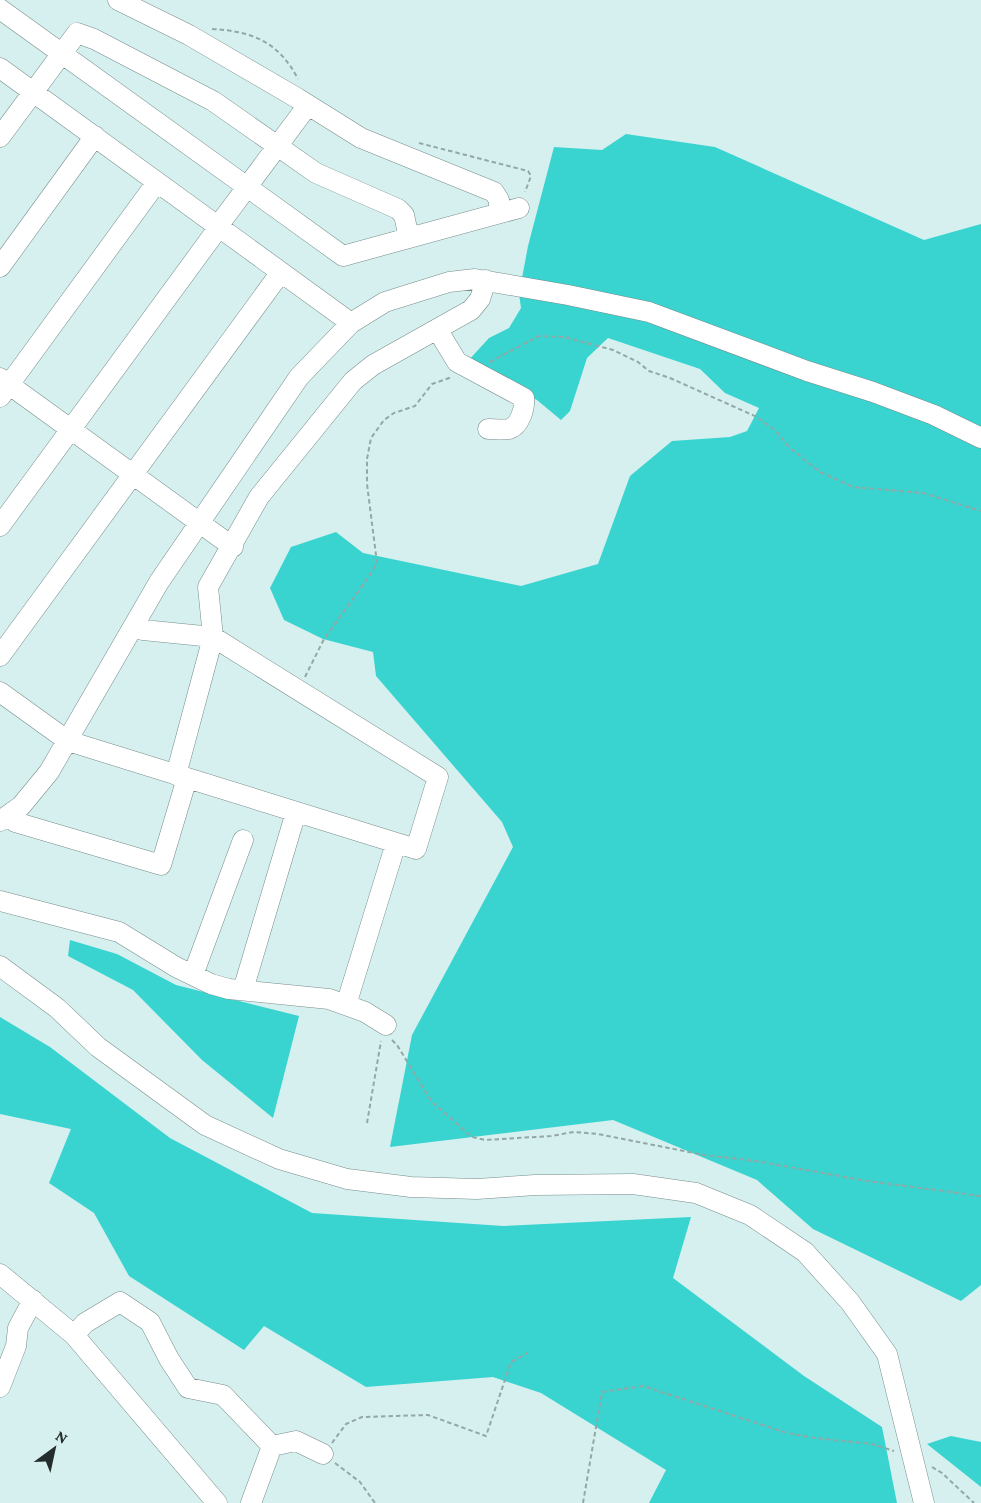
<svg xmlns="http://www.w3.org/2000/svg" width="981" height="1503" viewBox="0 0 981 1503" font-family="'Crimson Pro',serif">
  <style>
    .forest { fill: #39d4d0 }
    .lines { fill: none; stroke-linecap: round; stroke-linejoin: round }
    .minor-casing { stroke: #768d8c; stroke-width: 21 }
    .path { stroke: #93a7a6; stroke-width: 2; stroke-dasharray: 4.5 3; stroke-linecap: butt }
    .minor { stroke: #fff; stroke-width: 20 }
  </style>
  <rect width="100%" height="100%" fill="#d6f0ef"/>
  <!-- forest -->
  <path class="forest" d="M626 134 715 147 924 240 981 224V1285L961 1301 813 1229 757 1180 613 1120 390 1147 412 1035 513 847 502 822 376 676 373 652 323 639 284 620 270 588 291 547 336 532 363 553 521 586 598 564 630 476 672 441 730 437 747 431 759 408 725 393 700 369 608 338 587 358 570 411 561 420 537 400 467 362 489 338 509 328 521 308 519 294 528 246 554 147 602 150Z
    M70 940 117 954 176 985 299 1016 273 1118 202 1060 133 990 68 956Z
    M0 1017 50 1047 170 1138 312 1213 503 1226 691 1217 673 1278 804 1376 882 1427 897 1503H649L666 1470 541 1393 493 1377 366 1387 264 1326 244 1350 129 1276 94 1213 49 1183 71 1129 0 1114Z
    M951 1436 981 1442V1487L927 1444Z"/>
  <g class="lines">
    <!-- minor casing -->
    <g class="minor-casing">
      <path id="minor" d="M118 0 189 35 297 98 361 138 494 192 499 200V213
        M0 9 343 256 519 208
        M0 68 351 323
        M0 137 77 33 94 39 213 101 316 173 398 209 404 215 409 238
        M218 226 308 105
        M0 267 95 136
        M437 329 457 362 524 398C525 408 520 426 509 429 503 430 495 429 488 429
        M0 378 233 547
        M0 397 157 182
        M0 526 219 227
        M0 656 281 272
        M0 692 68 741 416 849 438 777 213 637 143 630 134 626
        M176 775 213 637 208 587 259 497 353 381 373 365 471 310 480 299 486 280
        M8 815 15 822 161 865 187 778
        M0 821 21 806 49 772 159 582 299 377 351 323 385 302 449 282 475 279 568 295 649 312 807 371 873 392 934 415 981 438
        M0 901 119 932 176 967 211 984 229 989 329 999 365 1012 386 1025
        M0 966 57 1008 98 1047 205 1125 279 1159 347 1179 411 1187 477 1189 535 1185 633 1184 696 1193 750 1215 805 1252 850 1302 887 1354 924 1503
        M193 975 243 840
        M243 990 296 812
        M346 1005 396 843
        M0 1274 74 1335 217 1503
        M74 1335 85 1323 120 1302 150 1322 169 1359 188 1388 223 1395 272 1446 296 1441 323 1454
        M0 1387 16 1346 18 1328 33 1300
        M251 1503 272 1446"/>
    </g>
    <!-- path -->
    <path class="path" d="M212 29C252 31 279 42 298 79
      M419 143 528 171 531 176 525 192
      M490 362 539 336 564 337 613 350 638 362 649 371 670 378 757 417 776 431 790 448 820 472 853 487 923 493 981 511
      M305 677 324 639 368 578 377 563 367 484V459L371 438 384 420 394 413 415 406 432 384 452 377
      M392 1040 397 1045 432 1102 472 1137 485 1140 551 1136 574 1132 598 1134 704 1155 756 1161 867 1181 981 1196
      M367 1123 381 1041
      M332 1443 346 1424 362 1417 428 1415 486 1436 511 1362 528 1353
      M335 1463 360 1482 375 1503
      M932 1467 942 1473 974 1503
      M583 1503 602 1392 643 1386 787 1433 815 1438 872 1444 894 1451"/>
    <!-- minor -->
    <use href="#minor" class="minor"/>
  </g>
  <!-- north arrow -->
  <g transform="translate(54 1449) rotate(33)" stroke="#d6f0ef" stroke-width="4.5" paint-order="stroke">
  <path d="M0-4.5L10 22L0 15L-10 22Z" fill="#232d2c"/>
  <text y="-9" font-size="16" font-weight="bold" text-anchor="middle" fill="#232d2c">N</text>
  </g>
</svg>
